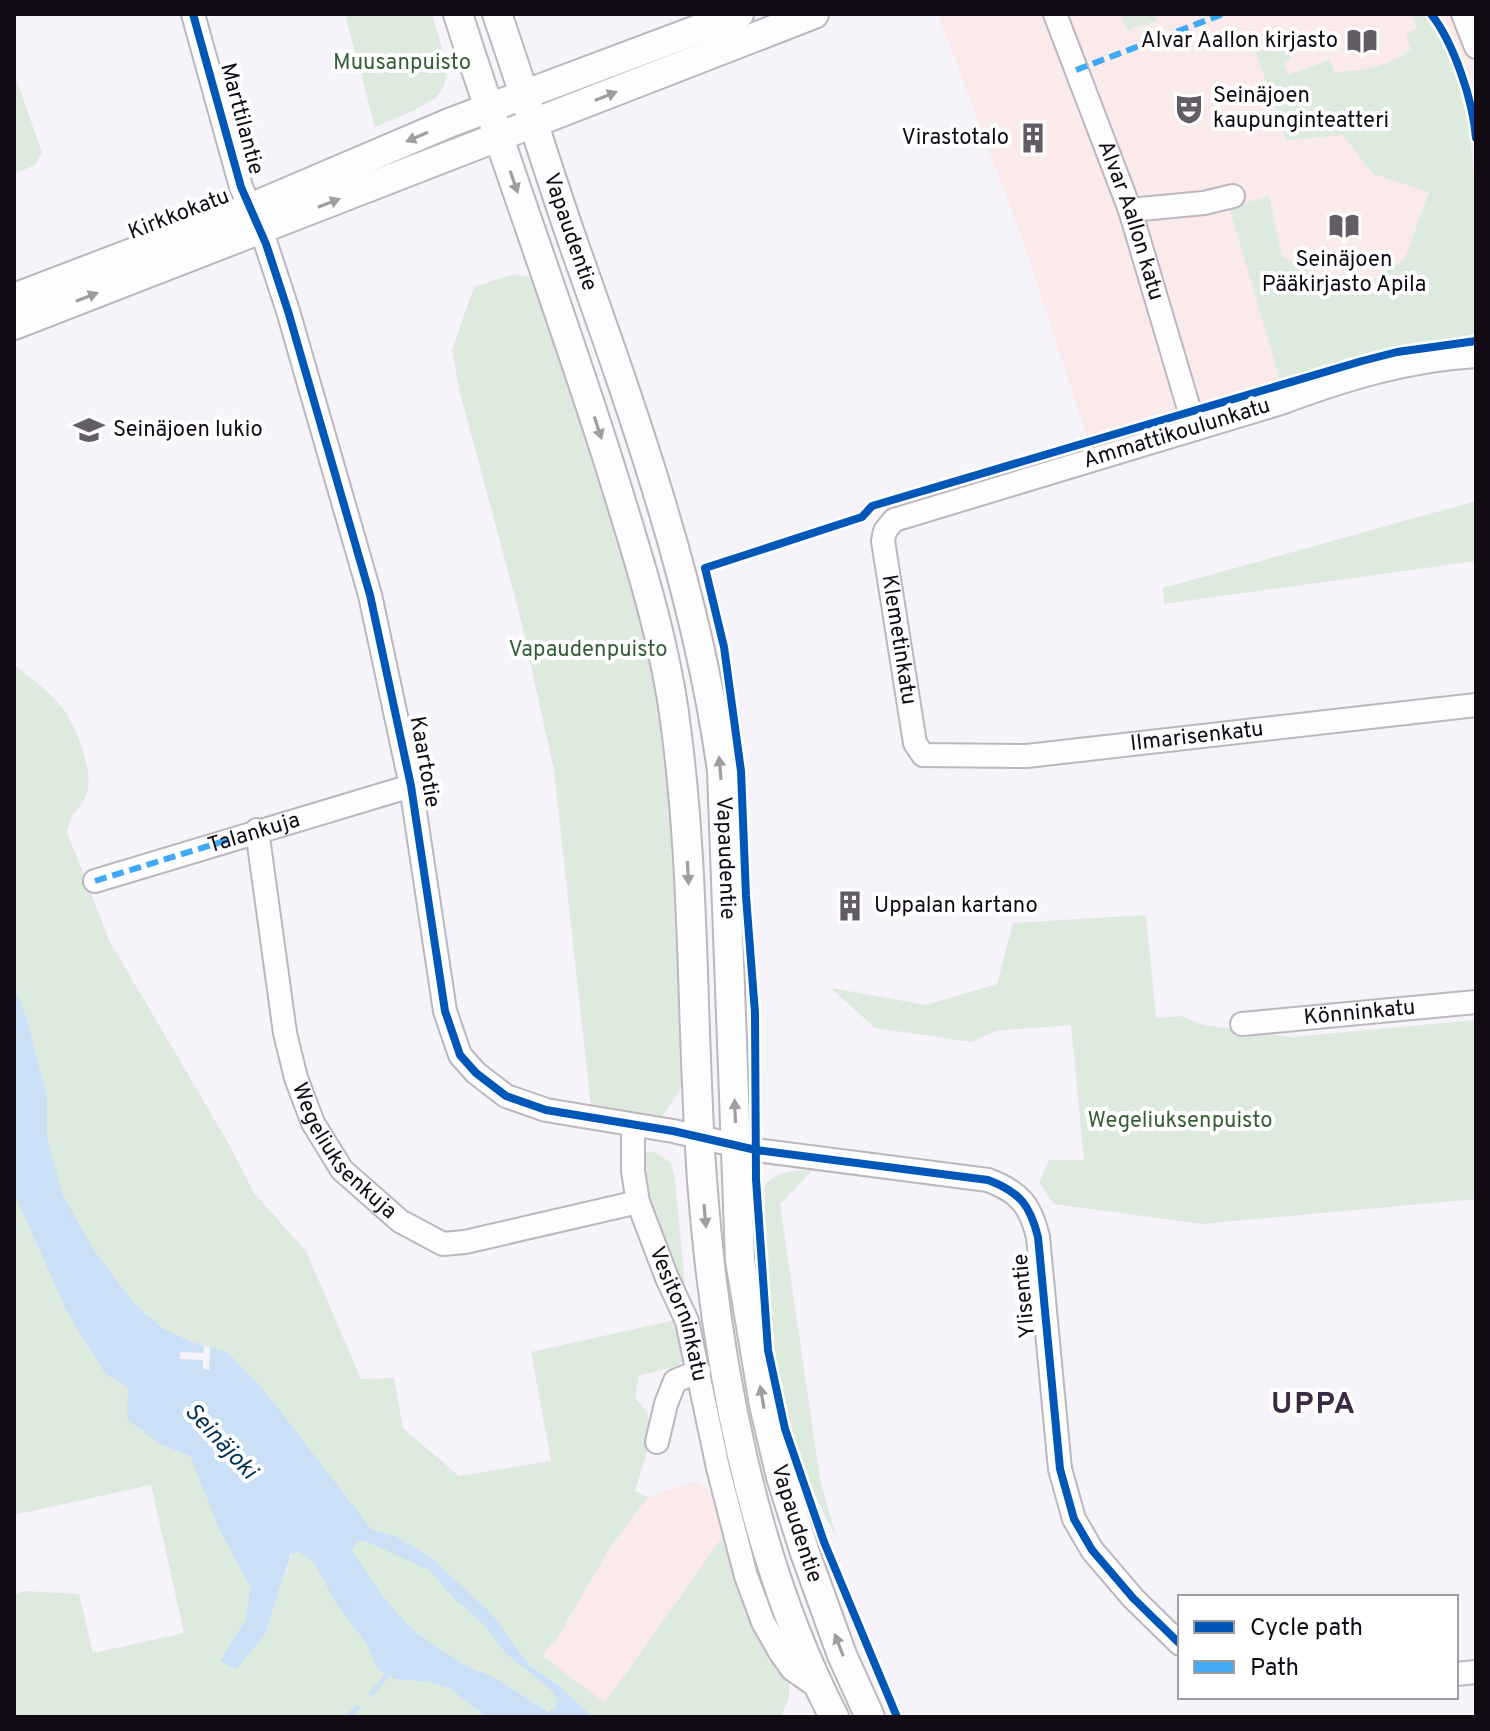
<svg xmlns="http://www.w3.org/2000/svg" width="1490" height="1731" viewBox="0 0 1490 1731" font-family="Overpass,sans-serif">
  <style>
    .commercial { fill: #faeaea }
    .green { fill: #ddeade }
    .water { fill: #cbdff6; fill-rule: evenodd }
    .pier { fill: #f7f3fa }
    .lines { fill: none; stroke-linecap: round; stroke-linejoin: round }
    .stream { stroke: #cbdff6; stroke-width: 5 }
    .minor-casing { stroke: #bcb6bf; stroke-width: 26 }
    .major-casing { stroke: #bcb6bf; stroke-width: 32 }
    .minor { stroke: #fefdfe; stroke-width: 22 }
    .major { stroke: #fefdfe; stroke-width: 28 }
    .quiet { stroke: #3fa9f5; stroke-width: 6; stroke-dasharray: 12 6; stroke-linecap: butt }
    .cycleway-casing { stroke: #fff; stroke-width: 13 }
    .cycleway { stroke: #0057b8; stroke-width: 8 }
    .oneway { fill: #a09ca1 }
    .labels { text-anchor: middle; dominant-baseline: central; stroke-width: 8; stroke-linejoin: round; paint-order: stroke }
    .poi-label { font-size: 22px; fill: #120a15; stroke: #fff; text-anchor: start }
    .park-label { font-size: 22px; fill: #345f35; stroke: #fff }
    .street-label { font-size: 22px; fill: #120a15; stroke: #fff }
    .water-label { font-size: 24px; font-style: italic; fill: #003156; stroke: #fff }
    .district-label { font-size: 30px; font-weight: bold; letter-spacing: 2px; fill: #3c2a44; stroke: #fff }
  </style>
  <rect width="100%" height="100%" fill="#f7f3fa"/>
  <!-- commercial -->
  <path class="commercial" d="M938 14H1476V346L1445 349 1345 369 1178 415 1087 436 1023 241Z
    M694 1481 714 1492 728 1529 605 1704 542 1655 558 1637 609 1549 648 1497Z"/>
  <!-- green -->
  <path class="green" d="M345 14H432C458 98 452 94 375 127Z
    M1121 14H1155L1156 21 1127 30Z
    M1412 14H1426C1437 24 1441 37 1447 51 1483 140 1476 242 1476 337L1397 347 1280 380 1229 207 1269 196 1282 256 1351 294 1405 259 1429 192 1373 174 1343 135 1286 140 1256 52 1285 43 1291 60 1284 63 1288 75 1330 60 1334 72C1361 71 1390 67 1411 49L1406 33 1417 29Z
    M14 72 42 153 35 165 14 174Z
    M513 274 532 277 618 541 645 633 664 729 677 889 685 1058 680 1090 661 1118 591 1107 554 770 519 612 460 393 452 350 474 287Z
    M1476 501V561L1164 604 1163 588Z
    M17 667C32 679 47 690 60 705 75 722 94 771 87 793 81 810 70 811 67 832L109 940 230 1146 254 1193 306 1251 361 1379 394 1378 403 1428 459 1476 551 1461 531 1352 675 1320 686 1358 677 1366 639 1376 635 1397 646 1411 654 1430 635 1491 648 1497 609 1549 558 1637 542 1655 605 1703 728 1529 789 1681V1697L781 1717H593L557 1684 530 1666 492 1614 432 1558 395 1536 372 1531 264 1390 210 1347 192 1342 162 1328 134 1303 96 1253 63 1195 47 1136V1096L27 1019 14 985V669Z
    M1146 915 1156 1018 1181 1016 1203 1025 1291 1037 1476 1020V1199L1202 1224 1054 1204 1039 1182 1049 1160H1084L1071 1025 995 1031 972 1042 875 1028 831 988 926 1005 997 984 1013 923Z
    M644 1151 655 1152 671 1163 675 1179 685 1287 683 1288 646 1199 640 1157Z
    M813 1170 780 1204 820 1479 836 1537C805 1478 779 1414 772 1347 766 1294 767 1240 764 1187 776 1170 793 1171 813 1170Z
    M14 1193 66 1310 105 1374 128 1388 160 1444 190 1456 220 1531 250 1587 246 1619 221 1661 265 1635 292 1553 299 1552 315 1564 335 1602 367 1645 379 1670 395 1679 428 1682 449 1688 486 1717H14V1594L25 1591 79 1594 93 1653 184 1633 151 1485 14 1515Z
    M358 1541 370 1543 401 1555 429 1570 453 1598 485 1626 506 1654 550 1689 557 1700 555 1710 550 1712 492 1676 468 1667 424 1639 411 1628 383 1596 352 1551Z"/>
  <!-- water -->
  <path class="water" d="M14 985 27 1019 47 1096V1136L63 1195 96 1253 134 1303 162 1328 192 1342 227 1352 264 1390 372 1530 395 1536 432 1558 492 1614 530 1666 557 1684 593 1717H486L449 1688 428 1682 395 1679 378 1670 367 1645 335 1602 315 1564 299 1552 291 1554 265 1635 236 1670 220 1661 246 1619 250 1587 220 1531 190 1456 160 1444 127 1419 128 1388 105 1374 66 1310 14 1193ZM358 1541 370 1543 429 1570 453 1598 485 1626 506 1654 550 1689 557 1700 555 1709 549 1712 492 1676 468 1667 425 1639 411 1628 383 1596 352 1551Z"/>
  <!-- pier -->
  <path class="pier" d="M204 1346 210 1347 209 1370 203 1369V1360L180 1359V1352L203 1353Z"/>
  <g class="lines">
    <!-- stream -->
    <path class="stream" d="M371 1694 391 1671
      M346 1717 358 1708"/>
    <!-- minor casing -->
    <g class="minor-casing">
      <g id="minor">
        <path d="M193 14 241 187 266 244 288 311 370 595 411 786 445 1011 460 1055 476 1073 506 1096 546 1110 673 1131 756 1150 988 1180C1020 1192 1030 1205 1038 1237L1060 1469 1074 1519 1092 1550 1133 1598 1180 1644"/>
        <path id="s1" d="M1055 14 1130 210 1195 429"/>
        <path d="M1463 14 1476 47"/>
        <path d="M1130 210 1204 203 1233 196"/>
        <path id="s2" d="M1476 356C1408 360 1345 379 1281 403L894 520 885 531 883 541 915 743 923 755 1027 756 1476 705"/>
        <path id="s3" d="M257 830 285 1033 296 1078 313 1123 342 1170 400 1221 443 1244 465 1242 638 1202"/>
        <path id="s4" d="M95 881 411 786"/>
        <path id="s5" d="M1242 1024 1476 1002"/>
        <path id="s6" d="M633 1126V1171L638 1202 667 1278 687 1321 718 1468 746 1576 763 1622 780 1652 792 1669 819 1688"/>
        <path d="M657 1442 666 1404 675 1381 699 1371"/>
        <path d="M1456 1674 1476 1672"/>
      </g>
    </g>
    <!-- major casing -->
    <g class="major-casing">
      <g id="major">
        <path d="M458 14C506 165 562 314 610 466 635 547 662 629 674 713 696 868 691 1025 702 1180 715 1358 752 1558 834 1717"/>
        <path id="s7" d="M497 14C524 91 547 168 574 245 635 417 697 590 722 771L740 1260 764 1405 781 1477 805 1553 842 1655 870 1717"/>
        <path d="M14 298 250 208 449 123 739 14"/>
        <path d="M14 325 814 14"/>
      </g>
    </g>
    <!-- minor -->
    <use href="#minor" class="minor"/>
    <!-- major -->
    <use href="#major" class="major"/>
    <!-- quiet -->
    <path class="quiet" d="M1076 70 1223 14
      M95 881 234 838"/>
    <!-- cycleway casing -->
    <g class="cycleway-casing">
      <path id="cycleway" d="M193 14 241 187 266 244 288 311 370 595 411 786 445 1011 460 1055 476 1073 506 1096 546 1110 673 1131 756 1150 988 1180C1020 1192 1030 1205 1038 1237L1060 1469 1074 1519 1092 1550 1133 1598 1180 1644
        M1431 14C1454 43 1473 101 1476 138
        M897 1717 824 1542 785 1429 768 1350 756 1179 755 1013 746 896 741 771 724 647 705 568 862 517 872 506 1362 361 1397 352 1476 341"/>
    </g>
    <!-- cycleway -->
    <use href="#cycleway" class="cycleway"/>
  </g>
  <!-- one-way arrows -->
  <defs><path id="oneway-solid" d="M-6-.8H1V-3.2L6.5 0L1 3.2V.8H-6Z" transform="scale(2)"/></defs>
  <g class="oneway">
    <use href="#oneway-solid" transform="translate(606 96) rotate(-22)"/>
    <use href="#oneway-solid" transform="translate(417 137) rotate(157)"/>
    <use href="#oneway-solid" transform="translate(514 182) rotate(71)"/>
    <use href="#oneway-solid" transform="translate(329 203) rotate(-21)"/>
    <use href="#oneway-solid" transform="translate(87 297) rotate(-21)"/>
    <use href="#oneway-solid" transform="translate(598 428) rotate(72)"/>
    <use href="#oneway-solid" transform="translate(720 768) rotate(-95)"/>
    <use href="#oneway-solid" transform="translate(688 873) rotate(87)"/>
    <use href="#oneway-solid" transform="translate(735 1111) rotate(-92)"/>
    <use href="#oneway-solid" transform="translate(705 1216) rotate(85)"/>
    <use href="#oneway-solid" transform="translate(762 1397) rotate(-100)"/>
    <use href="#oneway-solid" transform="translate(839 1645) rotate(-111)"/>
  </g>
  <!-- icons -->
  <defs>
    <g id="library-bare" transform="scale(2.4)"><path d="M-6-4Q-3-5.5-.7-3.5V5Q-3 3-6 4ZM6-4Q3-5.5 .7-3.5V5Q3 3 6 4Z" fill="#625c65" stroke="#fff" stroke-width="2.5" paint-order="stroke"/></g>
    <g id="theatre-bare" transform="scale(2.4)"><path d="M-5-5.5Q0-4 5-5.5V0Q5 5 0 6Q-5 5-5 0ZM-3.3-2.5H-1v1.5H-3.3ZM1-2.5H3.3v1.5H1ZM-2.8 1Q0 5.5 2.8 1Z" fill="#625c65" stroke="#fff" stroke-width="2.5" paint-order="stroke"/></g>
    <g id="building-bare" transform="scale(2.4)"><path d="M-4-6H4V6H1V3H-1V6H-4ZM-2.5-4.3h1.7v1.8h-1.7ZM.8-4.3h1.7v1.8H.8ZM-2.5-1h1.7V.8h-1.7ZM.8-1h1.7V.8H.8Z" fill="#625c65" stroke="#fff" stroke-width="2.5" paint-order="stroke"/></g>
    <g id="school-bare" transform="scale(2.4)"><path d="M0-5L7-2L0 1L-7-2ZM-4 1L0 2.5L4 1V4Q0 6-4 4Z" fill="#625c65" stroke="#fff" stroke-width="2.5" paint-order="stroke"/></g>
  </defs>
  <g fill-rule="evenodd">
    <use href="#library-bare" x="1362" y="41"/>
    <use href="#theatre-bare" x="1189" y="109"/>
    <use href="#building-bare" x="1033" y="138"/>
    <use href="#library-bare" x="1344" y="226"/>
    <use href="#school-bare" x="89" y="430"/>
    <use href="#building-bare" x="850" y="906"/>
  </g>
  <g class="labels">
    <!-- poi labels -->
    <g class="poi-label">
      <text x="1338" y="41" text-anchor="end">Alvar Aallon kirjasto</text>
      <text x="1213" y="96">Seinäjoen<tspan x="1213" dy="25">kaupunginteatteri</tspan></text>
      <text x="1009" y="138" text-anchor="end">Virastotalo</text>
      <text x="1344" y="260" text-anchor="middle">Seinäjoen<tspan x="1344" dy="25">Pääkirjasto Apila</tspan></text>
      <text x="113" y="430">Seinäjoen lukio</text>
      <text x="874" y="906">Uppalan kartano</text>
    </g>
    <!-- park labels -->
    <g class="park-label">
      <text x="402" y="63">Muusanpuisto</text>
      <text x="588" y="650">Vapaudenpuisto</text>
      <text x="1180" y="1121">Wegeliuksenpuisto</text>
    </g>
    <!-- street labels -->
    <g class="street-label">
      <text transform="translate(241 119) rotate(75)">Marttilantie</text>
      <text transform="translate(179 215) rotate(-21)">Kirkkokatu</text>
      <text stroke="none"><textPath href="#s1" startOffset="220">Alvar Aallon katu</textPath></text>
      <text stroke="none"><textPath href="#s7" startOffset="230">Vapaudentie</textPath></text>
      <text transform="translate(1177 434) rotate(-17)">Ammattikoulunkatu</text>
      <text stroke="none"><textPath href="#s2" startOffset="730">Klemetinkatu</textPath></text>
      <text stroke="none"><textPath href="#s2" startOffset="1124">Ilmarisenkatu</textPath></text>
      <text transform="translate(424 762) rotate(80)">Kaartotie</text>
      <text stroke="none"><textPath href="#s4" startOffset="166">Talankuja</textPath></text>
      <text stroke="none"><textPath href="#s7" startOffset="878">Vapaudentie</textPath></text>
      <text stroke="none"><textPath href="#s5" startOffset="118">Könninkatu</textPath></text>
      <text stroke="none"><textPath href="#s3" startOffset="340">Wegeliuksenkuja</textPath></text>
      <text transform="translate(1025 1296) rotate(-95)">Ylisentie</text>
      <text stroke="none"><textPath href="#s6" startOffset="196">Vesitorninkatu</textPath></text>
      <text stroke="none"><textPath href="#s7" startOffset="1550">Vapaudentie</textPath></text>
    </g>
    <!-- water labels -->
    <g class="water-label">
      <text transform="translate(220 1442) rotate(47)">Seinäjoki</text>
    </g>
    <!-- district labels -->
    <g class="district-label">
      <text x="1314" y="1405">UPPA</text>
    </g>
  </g>
  <!-- border -->
  <rect width="1490" height="1731" fill="none" stroke="#120a15" stroke-width="32"/>
  <!-- legend -->
  <rect x="1178" y="1595" width="280" height="104" fill="#ffffff" stroke="#a09da1" stroke-width="2"/>
  <rect x="1194" y="1621" width="40" height="12" fill="#0057b8" stroke="#a09da1" stroke-width="2"/>
  <text x="1250" y="1635" font-size="24" fill="#120a15">Cycle path</text>
  <rect x="1194" y="1661" width="40" height="12" fill="#3fa9f5" stroke="#a09da1" stroke-width="2"/>
  <text x="1250" y="1675" font-size="24" fill="#120a15">Path</text>
</svg>
